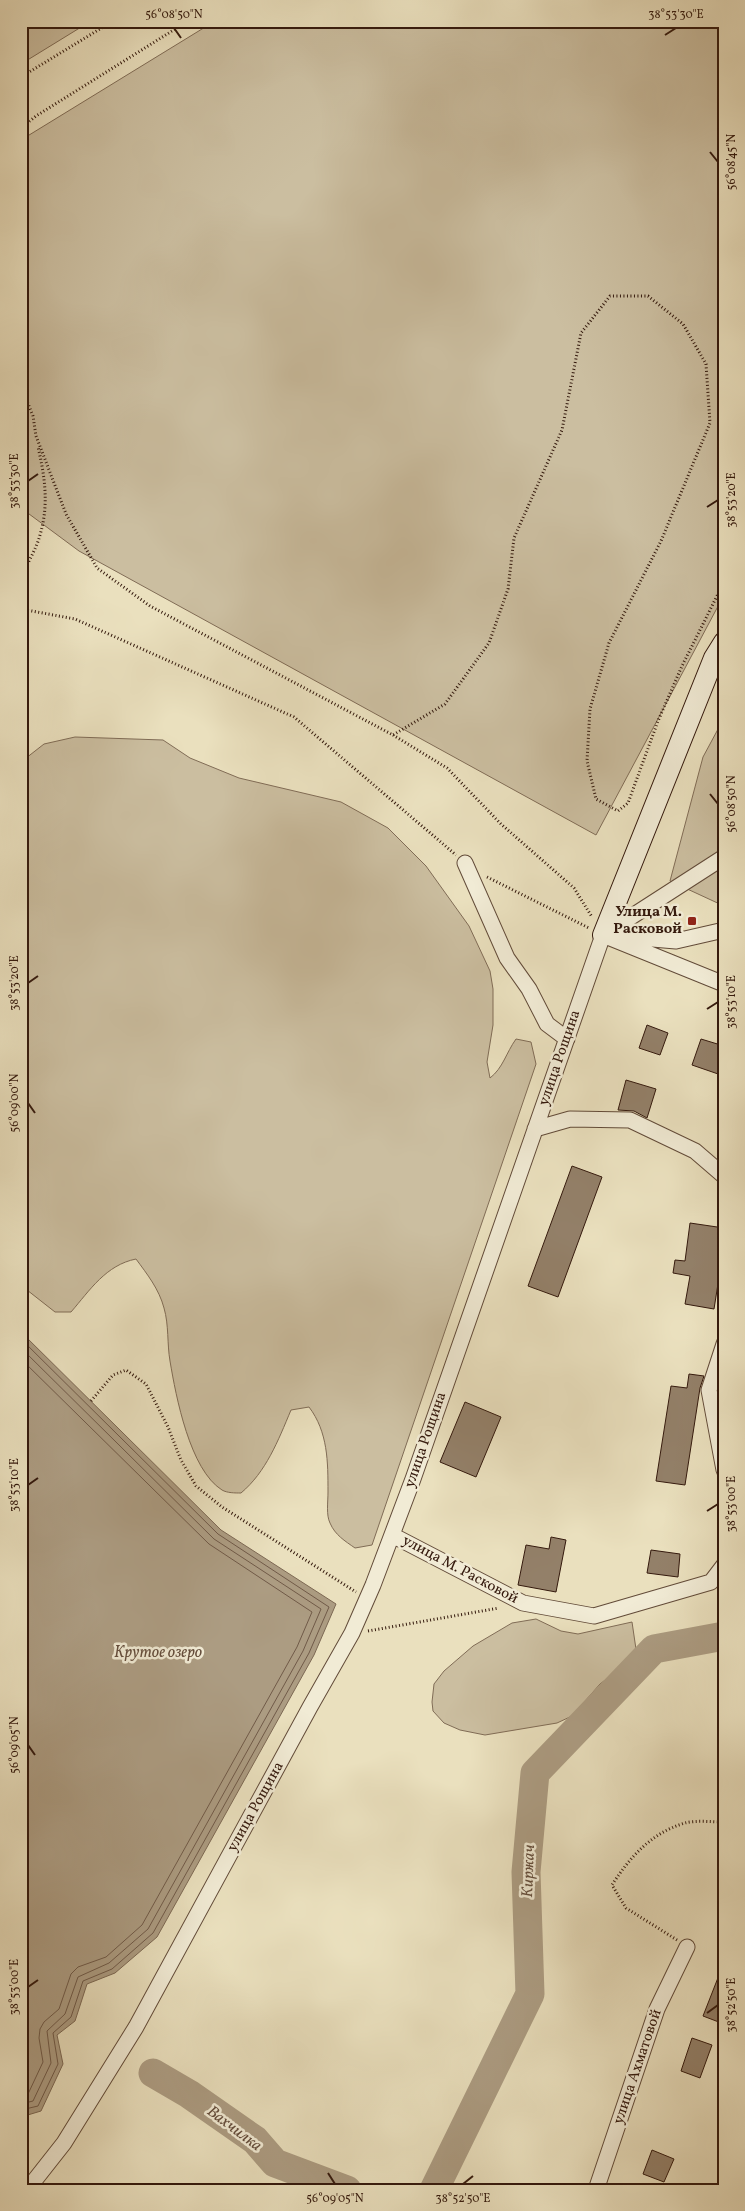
<svg xmlns="http://www.w3.org/2000/svg" width="745" height="2211" viewBox="0 0 745 2211" font-family="Vollkorn,serif">
  <style>
    .green { fill: #cbbea0; stroke: #806c56 }
    .water { fill: #ac9c82; stroke: #7c6853 }
    .lines { fill: none; stroke-linecap: round; stroke-linejoin: round }
    .shore { stroke: #705a48; stroke-width: 1 }
    .river { stroke: #ac9c82; stroke-width: 29 }
    .building { fill: #938069; stroke: #34190d }
    .street-casing { stroke: #624b39; stroke-width: 17 }
    .secondary-casing { stroke: #34190d; stroke-width: 22 }
    .path { stroke: #34190d; stroke-width: 3; stroke-dasharray: 1 2.5; stroke-linecap: butt }
    .street { stroke: #f1ebd5; stroke-width: 15 }
    .secondary { stroke: #f1ebd5; stroke-width: 20 }
    .ticks { fill: none; stroke: #34190d; stroke-width: 2 }
    .poi-dot { fill: #8f2418; stroke: #f1ebd5; stroke-width: 2 }
    .labels { text-anchor: middle; dominant-baseline: central; stroke-width: 5; stroke-linejoin: round; paint-order: stroke }
    .poi-label { font-size: 15px; font-weight: bold; fill: #34190d; stroke: #f1ebd5; text-anchor: end }
    .street-label { font-size: 15px; fill: #34190d; stroke: #f1ebd5 }
    .water-label { font-size: 16px; font-style: italic; fill: #644d3c; stroke: #f1ebd5 }
    .neatline { fill: none; stroke: #34190d; stroke-width: 2 }
    .ticks-label { font-size: 12px; text-anchor: middle; fill: #34190d }
  </style>
  <rect width="100%" height="100%" fill="#eae0be"/>
  <filter id="stains"><feTurbulence type="fractalNoise" baseFrequency=".004" numOctaves="4"/><feColorMatrix values="0 0 0 0 .2 0 0 0 0 .09 0 0 0 0 .02 0 0 0 .5 -.17"/></filter>
  <radialGradient id="worn" r=".72"><stop offset=".6" stop-color="#630" stop-opacity="0"/><stop offset="1" stop-color="#630" stop-opacity=".3"/></radialGradient>
  <!-- green -->
  <path class="green" d="M21 21H91L21 64Z
    M215 21H724V595L596 835 79 551 21 508V140Z
    M724 718V906L670 881 703 757Z
    M75 737 163 740 190 758 239 778 341 802 388 828 426 866 469 926 490 971 493 989V1025L487 1062 490 1078C503 1068 506 1053 516 1039L531 1042 536 1064 372 1545 355 1548C345 1541 335 1535 330 1523 326 1515 328 1502 328 1492 328 1462 328 1432 309 1407L291 1410C278 1441 266 1472 241 1493 235 1493 227 1493 222 1490 190 1470 176 1397 170 1361 167 1344 169 1325 164 1308 159 1289 147 1274 136 1259 106 1265 90 1290 71 1312H55L27 1290 21 1277V762L44 744Z
    M536 1619 561 1631 578 1634 632 1622 637 1656 600 1684 572 1716 557 1723 485 1735 460 1730 444 1723 433 1711 432 1702 434 1684 444 1671 473 1646 512 1623Z"/>
  <!-- water -->
  <path class="water" d="M21 1332 221 1530 336 1604 314 1655 157 1937 115 1973 87 1984 75 2021 57 2035 63 2064 41 2111 21 2117Z"/>
  <g class="lines">
    <!-- shore -->
    <path class="shore" d="M21 1339 218 1534 329 1607 309 1653 153 1933 112 1969 83 1981 71 2017 53 2033 58 2064 38 2106 21 2110
      M21 1348 214 1539 321 1609 303 1651 148 1929 109 1963 78 1977 65 2014 47 2031 51 2063 33 2101 21 2104
      M21 1359 209 1544 312 1612 297 1647 142 1925 106 1957 78 1967 71 1974 59 2009 44 2022 40 2029 39 2038 43 2062 28 2094 21 2096"/>
    <!-- river -->
    <path class="river" d="M153 2073 189 2094 255 2140 275 2163 347 2190
      M434 2190 530 1994 526 1872 535 1773 654 1649 724 1636"/>
  </g>
  <!-- building -->
  <path class="building" d="M647 1025 668 1033 660 1055 639 1048Z
    M701 1039 724 1046V1076L692 1065Z
    M626 1080 656 1089 647 1118 634 1111 618 1110Z
    M572 1166 602 1177 558 1297 528 1286Z
    M690 1223 724 1228V1246L714 1309 685 1304 690 1276 673 1273 675 1260 685 1261Z
    M689 1374 704 1376 700 1388 685 1485 656 1481 671 1386 687 1388Z
    M465 1402 501 1417 476 1477 440 1462Z
    M551 1537 566 1540 556 1592 518 1585 526 1545 549 1549Z
    M651 1550 680 1554 678 1577 647 1573Z
    M723 1965H724V2024L703 2016Z
    M692 2038 712 2045 700 2078 681 2071Z
    M652 2150 674 2159 664 2182 643 2174Z"/>
  <g class="lines">
    <!-- street casing -->
    <g class="street-casing">
      <path id="street" d="M465 863 507 958 529 989 547 1024 567 1039
        M603 935 724 857
        M603 935 724 984
        M617 936 676 941 724 930
        M535 1129 570 1119 630 1120 695 1151 724 1176
        M724 1344 709 1390 724 1470
        M392 1535 523 1603 594 1616 711 1582 724 1565
        M27 2190 64 2143 136 2027 310 1707 352 1633 373 1585 413 1479 603 935
        M596 2190 657 2009 687 1947"/>
    </g>
    <!-- secondary casing -->
    <g class="secondary-casing">
      <path id="secondary" d="M603 935 714 658 724 642"/>
    </g>
    <!-- path -->
    <path class="path" d="M21 77 113 21
      M21 128 36 116 188 21
      M21 386 33 416 36 436
      M36 436 66 514 97 568 150 606 393 735 445 704 489 643 508 589 514 538 562 430 581 333 610 296H648L683 324 706 364 710 423 661 541 609 643 590 709 587 761 596 799 618 811 628 803 658 721 682 666 724 582
      M21 581C25 565 36 551 40 535 49 505 45 477 38 447
      M21 609 75 619 294 717 456 855
      M393 735 447 768 501 824 574 888 592 917
      M487 877 589 928
      M91 1401 113 1375 126 1370 146 1384 168 1427 181 1460 196 1486 222 1507 356 1592
      M368 1631 499 1608
      M677 1940 626 1908 612 1885C630 1857 651 1833 685 1823 696 1820 712 1822 724 1822"/>
    <!-- street -->
    <use href="#street" class="street"/>
    <!-- secondary -->
    <use href="#secondary" class="secondary"/>
  </g>
  <!-- ticks -->
  <path class="ticks" d="M174 28 181 38M665 35 676 28M710 152 718 162M28 481 38 474M707 507 718 500M710 794 718 804M28 983 38 976M707 1009 718 1002M28 1103 35 1113M28 1485 38 1478M707 1511 718 1504M28 1745 35 1755M28 1987 38 1980M707 2013 718 2005M328 2173 335 2184M463 2184 473 2176"/>
  <!-- markers -->
  <rect class="poi-dot" x="687" y="916" width="10" height="10" rx="2.5"/>
  <g class="labels">
    <!-- poi labels -->
    <g class="poi-label">
      <text x="682" y="912">Улица М.<tspan x="682" dy="17">Расковой</tspan></text>
    </g>
    <!-- street labels -->
    <g class="street-label">
      <text transform="translate(560 1058) rotate(-71)">улица Рощина</text>
      <text transform="translate(426 1440) rotate(-71)">улица Рощина</text>
      <text transform="translate(460 1570) rotate(28)">улица М. Расковой</text>
      <text transform="translate(256 1807) rotate(-61)">улица Рощина</text>
      <text transform="translate(638 2067) rotate(-71)">улица Ахматовой</text>
    </g>
    <!-- water labels -->
    <g class="water-label">
      <text x="158" y="1653">Крутое озеро</text>
      <text transform="translate(529 1871) rotate(-88)">Киржач</text>
      <text transform="translate(234 2129) rotate(37)">Вахчилка</text>
    </g>
  </g>
  <!-- margin -->
  <rect width="745" height="2211" fill="none" stroke="#eae0be" stroke-width="55"/>
  <rect x="28" y="28" width="690" height="2156" class="neatline"/>
  <g class="ticks-label">
    <text x="174" y="18">56°08'50"N</text>
    <text x="676" y="18">38°53'30"E</text>
    <text transform="translate(731 162) rotate(-90)" y="4">56°08'45"N</text>
    <text transform="translate(14 481) rotate(-90)" y="4">38°53'30"E</text>
    <text transform="translate(731 500) rotate(-90)" y="4">38°53'20"E</text>
    <text transform="translate(731 804) rotate(-90)" y="4">56°08'50"N</text>
    <text transform="translate(14 983) rotate(-90)" y="4">38°53'20"E</text>
    <text transform="translate(731 1002) rotate(-90)" y="4">38°53'10"E</text>
    <text transform="translate(14 1103) rotate(-90)" y="4">56°09'00"N</text>
    <text transform="translate(14 1485) rotate(-90)" y="4">38°53'10"E</text>
    <text transform="translate(731 1504) rotate(-90)" y="4">38°53'00"E</text>
    <text transform="translate(14 1745) rotate(-90)" y="4">56°09'05"N</text>
    <text transform="translate(14 1987) rotate(-90)" y="4">38°53'00"E</text>
    <text transform="translate(731 2005) rotate(-90)" y="4">38°52'50"E</text>
    <text x="335" y="2202">56°09'05"N</text>
    <text x="463" y="2202">38°52'50"E</text>
  </g>
  <rect width="100%" height="100%" filter="url(#stains)"/>
  <rect width="100%" height="100%" fill="url(#worn)"/>
</svg>
